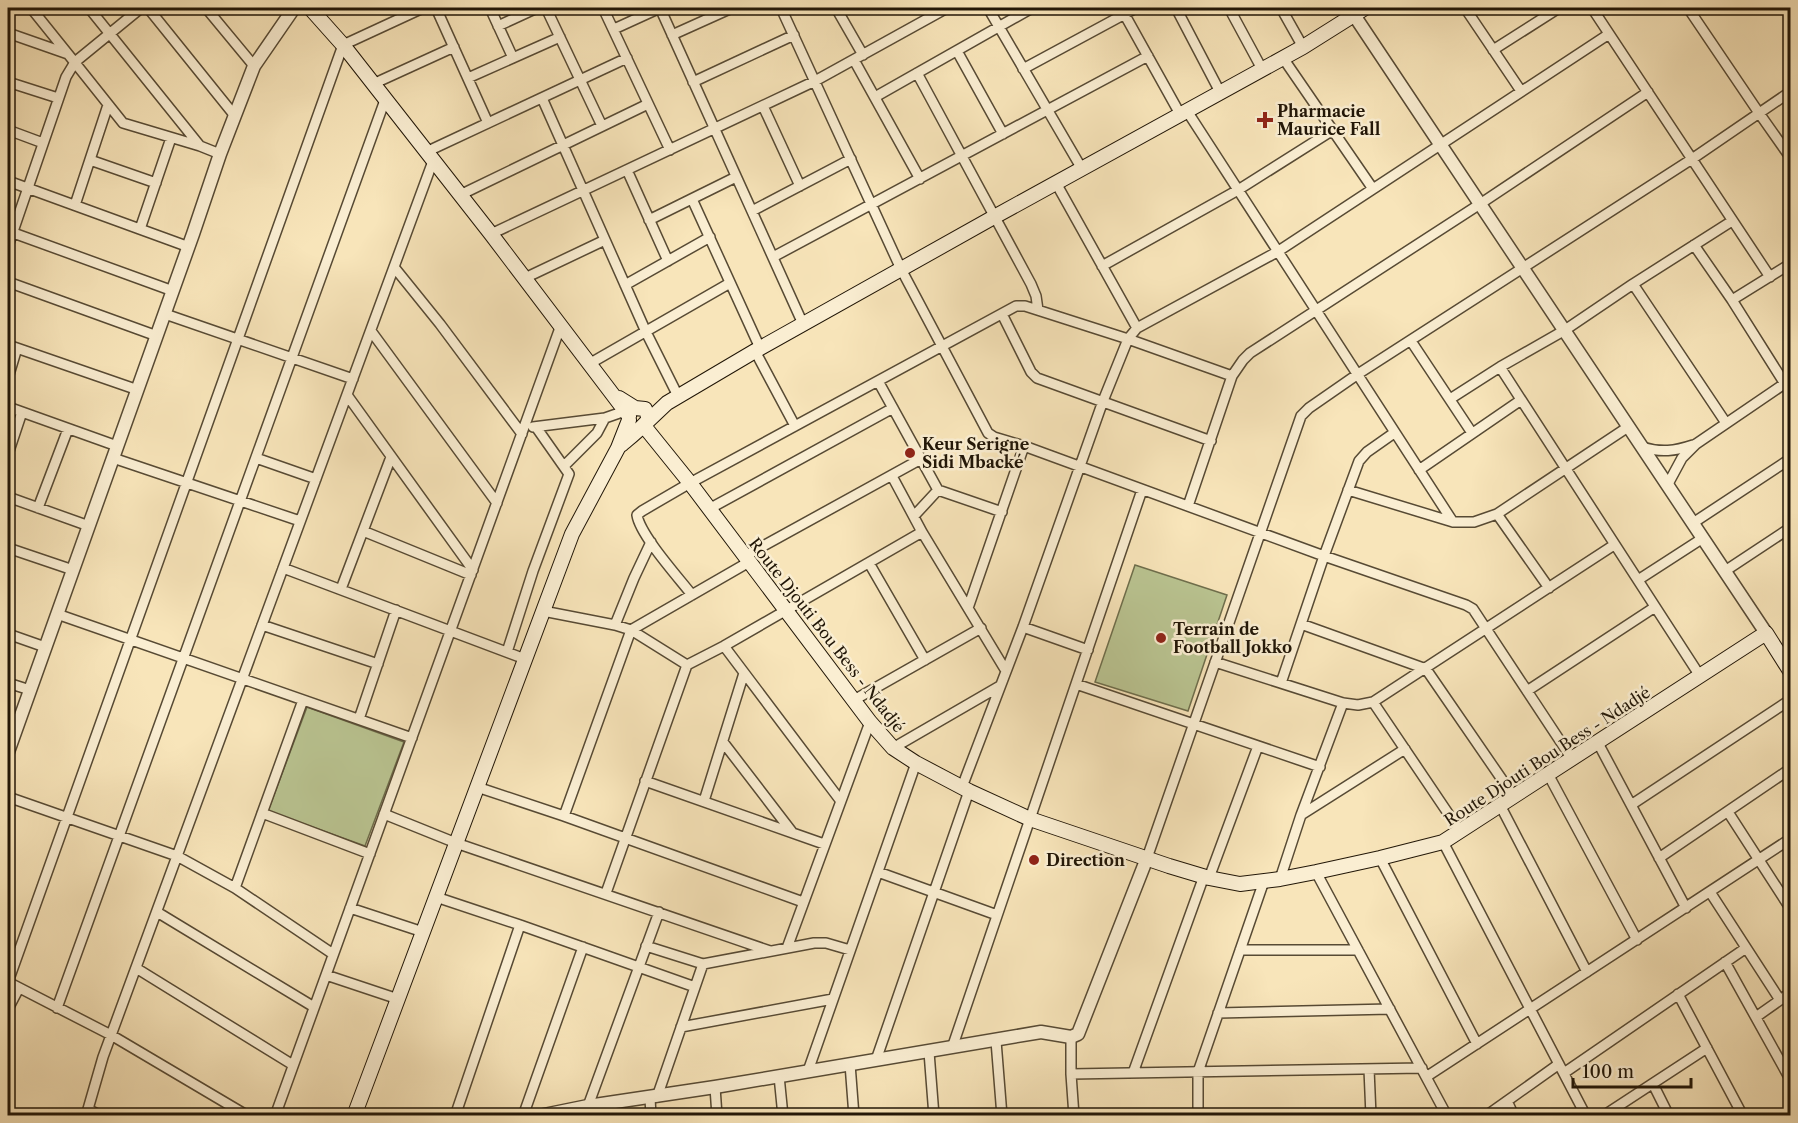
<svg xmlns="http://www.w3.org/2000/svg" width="1798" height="1123" viewBox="0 0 1798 1123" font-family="'Libre Caslon Text',serif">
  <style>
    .green { fill: #bac592; stroke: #6e6e4c; stroke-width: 1.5 }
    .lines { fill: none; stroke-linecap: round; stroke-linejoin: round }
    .minor-casing { stroke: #574a34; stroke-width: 12 }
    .tertiary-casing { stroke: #574a34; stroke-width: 15 }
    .secondary-casing { stroke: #211607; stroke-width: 16 }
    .minor { stroke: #faeed2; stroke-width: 9 }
    .tertiary { stroke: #faeed2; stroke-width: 12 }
    .secondary { stroke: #faeed2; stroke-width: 14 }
    .poi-dot { fill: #8f2418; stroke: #faeed2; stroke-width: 2 }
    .labels { text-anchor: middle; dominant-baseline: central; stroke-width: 5; stroke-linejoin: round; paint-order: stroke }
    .poi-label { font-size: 16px; font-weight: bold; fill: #211607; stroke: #faeed2; text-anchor: start }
    .street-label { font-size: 16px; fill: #211607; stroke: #faeed2 }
  </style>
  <rect width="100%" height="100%" fill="#f8e5ba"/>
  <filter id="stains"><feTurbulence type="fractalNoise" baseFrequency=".00333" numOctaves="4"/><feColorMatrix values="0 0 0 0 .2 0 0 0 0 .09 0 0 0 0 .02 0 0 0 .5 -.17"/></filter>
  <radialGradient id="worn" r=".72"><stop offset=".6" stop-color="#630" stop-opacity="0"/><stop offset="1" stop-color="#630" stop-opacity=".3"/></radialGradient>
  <!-- green -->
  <path class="green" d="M1135 565 1227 595 1188 711 1095 682Z
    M307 707 404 742 365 846 268 811Z"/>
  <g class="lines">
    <!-- minor casing -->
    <g class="minor-casing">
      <path id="minor" d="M31 8 68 54
        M89 8 200 146 220 154
        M148 8 235 116
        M206 8 254 66
        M436 8 488 123
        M490 8 513 58
        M546 8 602 126
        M603 8 670 150
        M660 8 803 324
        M781 8 901 269 988 433 994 437 1024 446 1324 556 1466 605 1473 609 1572 759
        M836 8 863 55
        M988 8 1082 169
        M1121 8 1180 114
        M1176 8 1220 92
        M1229 8 1262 69
        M1281 8 1303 47
        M1465 8 1521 91
        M1592 8 1770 277
        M1688 8 1759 113 1790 157
        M498 26 537 8
        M614 29 660 8
        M8 33 68 54 123 123 200 146
        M672 35 732 8
        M1493 50 1559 8
        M957 51 1003 134
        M1283 58 1373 189
        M854 60 920 179
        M1023 69 1136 8
        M917 73 1031 284 1036 296 1038 310
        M468 78 560 37
        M8 82 58 98
        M693 82 794 35
        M373 84 454 47
        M875 97 1032 8
        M542 98 646 332 678 396
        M763 106 800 186
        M1187 111C1275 248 1363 385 1453 522
        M8 130 43 143
        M426 152 627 58
        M90 160 156 183
        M627 170 668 261
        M8 181 189 247
        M1056 183 1137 328
        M460 195 648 104
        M692 199 760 348
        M75 205 108 105
        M752 211 851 159
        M649 220 736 177
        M140 229 171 138
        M8 231 173 291
        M491 234 815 81 947 8
        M1694 245 1732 300 1785 384
        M8 246 66 77 75 62 141 8
        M773 257 1148 56
        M1102 266 1238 190 1333 130
        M394 267 440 324 522 434
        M525 278 605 240
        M8 282 157 336
        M1633 284 1726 423
        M625 285 710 237
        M1732 300 1790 264
        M165 314 353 379
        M1002 314 1031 372 1037 378 1211 441
        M371 331 497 503
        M1411 341 1472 433
        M8 345 138 390
        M755 351 795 426
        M589 364 730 283
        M1500 367 1700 676
        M8 378 17 348
        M878 381 938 490 1002 512
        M347 395 473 570
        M1450 399 1500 367 1565 330 1633 284 1732 221
        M8 407 117 446
        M533 427 605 418 625 411
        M1642 447C1661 453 1675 451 1693 445
        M8 454 22 412
        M113 458 300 521
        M256 458 316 479
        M564 466 597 433 605 418
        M1419 470 1521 400
        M892 476 922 532 1006 671
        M1668 484 1682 458 1696 444 1790 380
        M1348 490 1453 522H1474L1497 514 1628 427
        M8 497 89 526
        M1188 506 1232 376 1243 360 1250 353 1480 204 1648 92
        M38 508 68 429
        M709 509 893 408
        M1497 514 1549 588
        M914 516 938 490
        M1693 523 1790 459
        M363 531 471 575
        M8 548 73 570
        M745 556 921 459
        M869 563 925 660
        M283 568 525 659
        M1725 571 1790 528
        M1638 580 1703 538
        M341 589 391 457
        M692 595C678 577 640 535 637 515L642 511 690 483 1016 306H1025L1128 339 1232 376
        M968 608 1024 446
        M543 611 615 625 631 630 687 665
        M57 614 412 738
        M1301 624 1426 669 1514 797
        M262 625 378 664
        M615 625 634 578 651 542
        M1023 627 1088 650
        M8 634 45 647
        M724 646 840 800
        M507 652 533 571 569 474 536 427
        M1215 662 1343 703 1358 705 1373 702 1614 545
        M8 683 30 690
        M1281 683 1324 556 1359 461 1367 452 1394 433
        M1076 684 1320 767
        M1527 691 1655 607
        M854 700 981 628
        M1373 702 1460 831
        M359 719 396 610
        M723 742 792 832
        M1598 743 1686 908
        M893 748 1000 686
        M1548 774 1637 940
        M645 781 824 844
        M477 787 564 816 803 902
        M962 787 1023 627 1103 401 1128 339 1137 328 1277 252 1609 34
        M8 797 177 856 235 888 333 954
        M704 801 744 673
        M1500 805 1587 972
        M1631 805 1790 700
        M1728 812 1790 908
        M262 813 370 854
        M384 814 456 843 770 951
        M1301 815 1405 749
        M564 816 631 630 749 562
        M1443 842 1586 1116
        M1147 858 1301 416 1309 408 1358 374 1692 159 1790 92
        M1380 858 1477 1044
        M1659 858 1790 769
        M878 872 997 915
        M1316 872 1447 1116
        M1209 878 1258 746
        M1280 879 1301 815 1343 703
        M235 888 303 700
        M1710 892 1780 1000
        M606 893 687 665 724 646 922 532
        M436 897 520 925 695 987
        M350 908 423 932
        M157 912 314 1007
        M646 946 703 964 814 943H826L850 950
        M787 948 870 722
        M1240 950H1358
        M1725 962 1790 1079
        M136 968 293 1065
        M326 975 398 999
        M8 982 343 45 423 8
        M8 982 111 1035 248 1116
        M1678 994 1743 1116
        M57 1008 385 100
        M8 1009 19 988
        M1218 1013 1390 1009
        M1756 1017 1790 993
        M681 1027 833 999
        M1071 1037V1074L1074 1116
        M996 1041 1002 1116
        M952 1048 1142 490
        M929 1052 934 1116
        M876 1060 969 791
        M850 1064 854 1116
        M1369 1069 1371 1116
        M808 1071 916 763
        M1133 1073 1204 876
        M1564 1073 1746 948
        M1071 1074 1422 1068
        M779 1076 783 1116
        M1426 1077 1790 839
        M1653 1084 1669 1116
        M715 1087 717 1116
        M657 1097 703 964
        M650 1098 651 1116
        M1507 1101 1514 1116
        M88 1109 101 1116
        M86 1116 103 1057 433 161
        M275 1116 561 325
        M455 1116 520 925
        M523 1116 583 947
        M589 1116 588 1106 659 912
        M1198 1116V1072L1264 881
        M1486 1116 1559 1064
        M1603 1116 1707 1048"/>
    </g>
    <!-- tertiary casing -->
    <g class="tertiary-casing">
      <path id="tertiary" d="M1354 15 1766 633
        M8 752 193 234 220 154 254 66 294 8
        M539 1116 588 1106 715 1087 1041 1032 1071 1037 1078 1034 1147 858"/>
    </g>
    <!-- secondary casing -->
    <g class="secondary-casing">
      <path id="secondary" d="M310 8 343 45 491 234 629 416
        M619 398 635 408 645 409 649 418C646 425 629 438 621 445
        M648 421 667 403 755 351 994 217 1303 47 1365 8
        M644 426 690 483 870 722 893 748 916 763 969 791 1030 819 1169 866 1209 878 1240 884 1280 879 1316 872 1380 858 1443 842 1766 633 1790 671
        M354 1116 572 534 618 448 629 420"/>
    </g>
    <!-- minor -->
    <use href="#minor" class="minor"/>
    <!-- tertiary -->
    <use href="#tertiary" class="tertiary"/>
    <!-- secondary -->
    <use href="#secondary" class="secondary"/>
  </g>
  <!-- markers -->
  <g class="poi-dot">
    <path d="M1262 111h6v6h6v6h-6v6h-6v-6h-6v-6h6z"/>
    <circle cx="910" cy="453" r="6"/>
    <circle cx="1161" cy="638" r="6"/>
    <circle cx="1034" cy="860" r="6"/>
  </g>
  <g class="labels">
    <!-- poi labels -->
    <g class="poi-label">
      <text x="1277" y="111">Pharmacie<tspan x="1277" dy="18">Maurice Fall</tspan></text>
      <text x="922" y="444">Keur Serigne<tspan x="922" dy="18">Sidi Mbacké</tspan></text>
      <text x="1173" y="629">Terrain de<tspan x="1173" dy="18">Football Jokko</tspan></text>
      <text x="1046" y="860">Direction</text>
    </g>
    <!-- street labels -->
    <g class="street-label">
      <text transform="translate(827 635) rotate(52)">Route Djouti Bou Bess - Ndadjé</text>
      <text transform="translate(1547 756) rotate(-33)">Route Djouti Bou Bess - Ndadjé</text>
    </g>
  </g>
  <!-- margin -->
  <rect width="1798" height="1123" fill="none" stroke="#f8e5ba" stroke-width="30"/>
  <rect x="9" y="9" width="1780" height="1105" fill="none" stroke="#211607" stroke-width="3"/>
  <rect x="15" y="15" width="1768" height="1093" fill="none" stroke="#211607" stroke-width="1.5"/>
  <!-- scale -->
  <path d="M1573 1078v9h118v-9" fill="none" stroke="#211607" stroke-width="3"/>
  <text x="1582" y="1078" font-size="18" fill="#211607" stroke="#faeed2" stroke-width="4.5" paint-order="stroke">100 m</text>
  <rect width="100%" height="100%" filter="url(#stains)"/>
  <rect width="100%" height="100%" fill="url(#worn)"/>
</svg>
